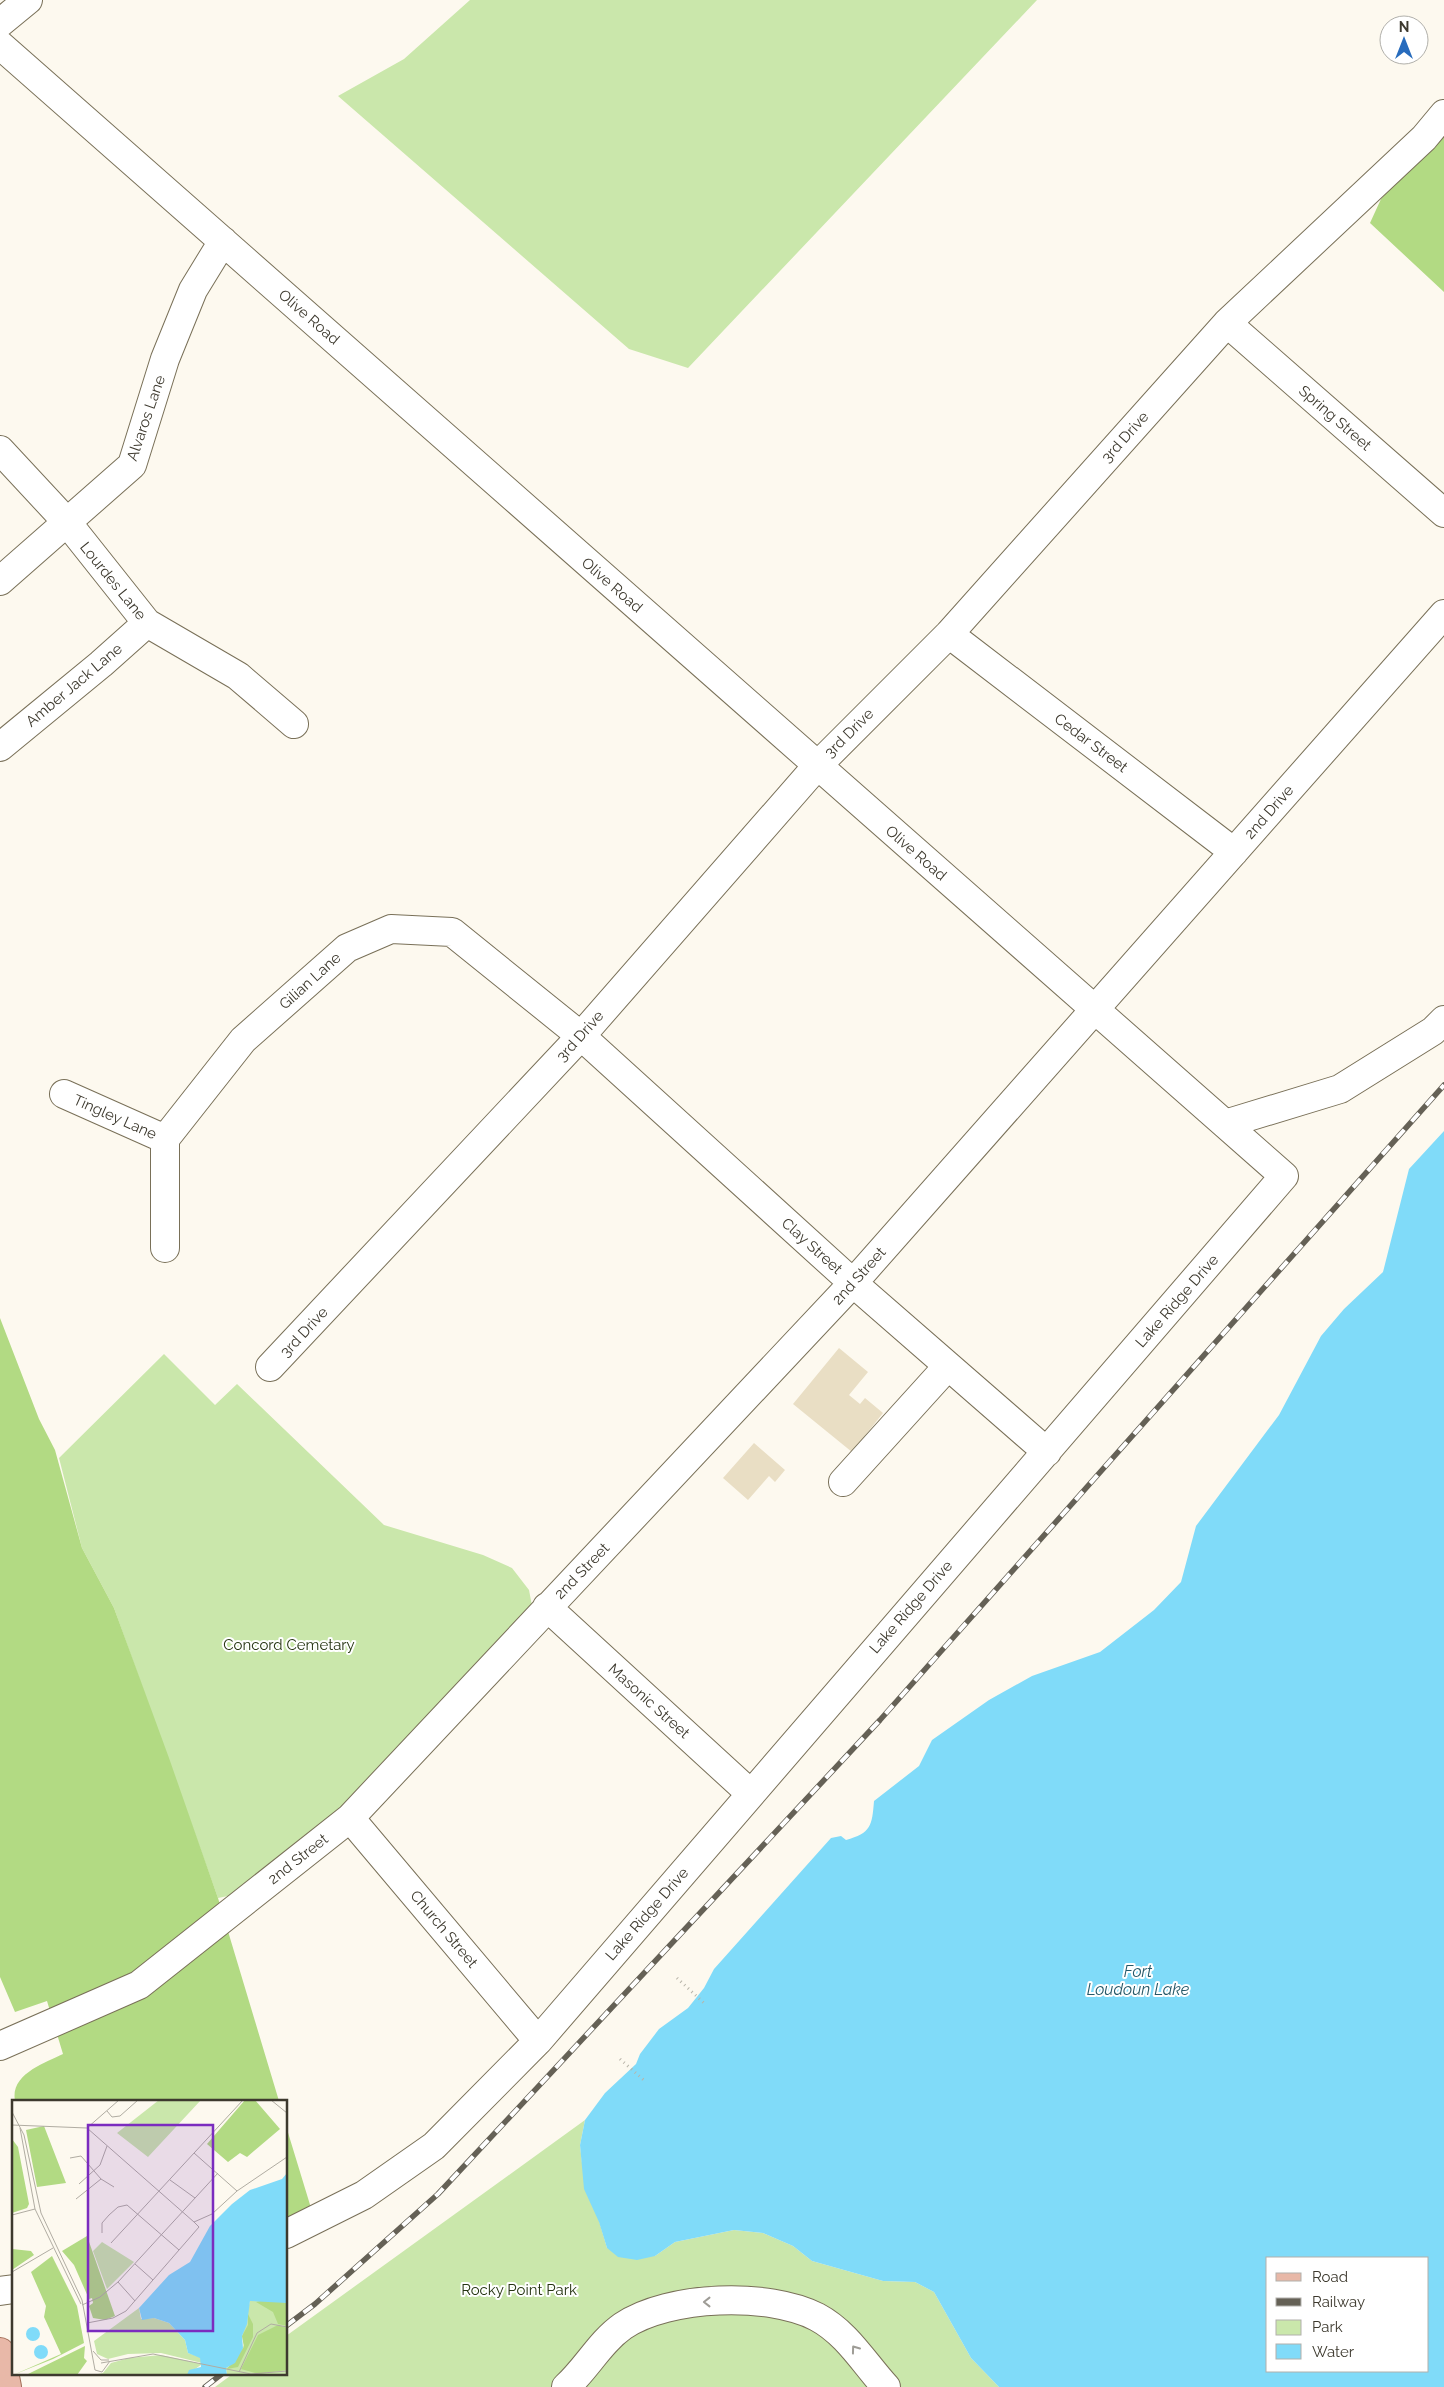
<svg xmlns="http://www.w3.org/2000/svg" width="1444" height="2387" viewBox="0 0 1444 2387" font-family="Raleway,sans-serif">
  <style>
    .green { fill: #cae7ab }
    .forest { fill: #b2da83 }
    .water { fill: #80dbf9; fill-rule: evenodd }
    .building { fill: #e9dec4 }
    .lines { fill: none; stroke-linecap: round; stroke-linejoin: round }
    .minor-casing { stroke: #797058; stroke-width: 30 }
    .major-casing { stroke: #a26d58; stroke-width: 30 }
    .path { stroke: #b8b4a9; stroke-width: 3; stroke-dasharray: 1 4; stroke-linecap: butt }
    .minor { stroke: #fff; stroke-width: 28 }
    .major { stroke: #e8b8a8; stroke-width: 28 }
    .rail-casing { stroke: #656156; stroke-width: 5.5 }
    .rail { stroke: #fff; stroke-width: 4; stroke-dasharray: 11; stroke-linecap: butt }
    .oneway { stroke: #9e9c96 }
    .labels { text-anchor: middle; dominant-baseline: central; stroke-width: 4; stroke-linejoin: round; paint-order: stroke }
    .street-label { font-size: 15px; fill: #3d392e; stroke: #fff }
    .park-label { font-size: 15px; fill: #263512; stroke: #fff }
    .water-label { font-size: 16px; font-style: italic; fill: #255868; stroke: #fff }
    .inset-road { fill: none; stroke: #b0aca2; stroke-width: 1 }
    .view { fill: #7b2cbf; fill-opacity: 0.15; stroke: #7b2cbf; stroke-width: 2.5 }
    .inset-edge { fill: none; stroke: #3d392e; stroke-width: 2.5 }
  </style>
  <rect width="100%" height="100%" fill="#fdf9ef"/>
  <!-- green -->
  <path class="green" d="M470 0H1037L688 368 629 349 338 96 404 59Z
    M164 1354 215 1405 237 1384 384 1525 483 1555 512 1568 529 1590 533 1611 349 1802 233 1895 218 1898 114 1608 82 1548 59 1458Z
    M585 2120 580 2145 582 2163 607 2248 655 2256 675 2242 734 2230 763 2233 793 2246 812 2261 883 2281 915 2282 934 2292 971 2358 999 2387H215L234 2373H286V2336Z"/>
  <!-- forest -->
  <path class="forest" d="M1444 131V292L1370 223 1381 199Z
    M0 1318 39 1419 55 1450 82 1548 114 1608 169 1758 218 1898 279 2101H15C10 2074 45 2063 63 2054L47 2001 15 2012 0 1977Z
    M286 2126 311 2208 286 2221Z"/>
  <!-- water -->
  <path class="water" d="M1444 1131V2387H999L971 2358 934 2292 915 2282 883 2281 812 2261 793 2246 763 2233 734 2230 675 2242 655 2256 637 2260 618 2257 607 2248 599 2222 584 2189 580 2145 585 2120 605 2093 636 2064 640 2054 659 2029 688 2008 704 1988 714 1969 831 1838 841 1836 846 1840C871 1833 872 1826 874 1801L919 1766 932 1740 989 1700 1032 1676 1100 1652 1154 1610 1181 1582 1196 1526 1279 1415 1321 1336 1344 1309 1383 1272 1409 1169ZM1268 2258H1428V2371H1268Z"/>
  <!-- building -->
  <path class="building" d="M839 1348 868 1372 849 1395 860 1404 865 1398 883 1413 852 1452 793 1404Z
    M754 1443 785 1470 775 1482 769 1476 748 1500 723 1478Z"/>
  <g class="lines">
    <!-- minor casing -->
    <g class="minor-casing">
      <path id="minor" d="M0 23 28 0
        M0 45 1225 1124
        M1227 323 1444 513
        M0 450 66 521 147 623 238 676 294 724
        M0 581 132 465 165 359 193 290 223 241
        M949 634 1234 852
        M0 747 101 664 147 623
        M64 1094 165 1139
        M165 1248V1139L243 1040 347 948 391 929 452 932 581 1036 853 1283 1047 1452
        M270 1367 581 1036 817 766 949 634 1227 323 1424 138 1444 114
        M843 1482 948 1366
        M547 1607 751 1794
        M350 1818 538 2041
        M0 2046 139 1985 350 1818 853 1283 1444 614
        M286 2234 364 2195 434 2146 538 2041 1284 1176 1225 1124 1340 1089 1433 1031 1444 1020
        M0 2291 14 2289
        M566 2387C587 2368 600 2342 623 2326 669 2295 769 2292 817 2317 847 2333 864 2363 886 2387"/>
    </g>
    <!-- major casing -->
    <g class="major-casing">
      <path id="major" d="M0 2352 7 2387"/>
    </g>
    <!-- path -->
    <path class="path" d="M677 1978 705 2004
      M620 2059 646 2082"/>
    <!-- minor -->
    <use href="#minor" class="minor"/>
    <!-- major -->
    <use href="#major" class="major"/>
    <!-- rail casing -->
    <g class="rail-casing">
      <path id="rail" d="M286 2326 315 2304 438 2194 880 1720 1444 1085
        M205 2387 223 2373"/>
    </g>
    <!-- rail -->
    <use href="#rail" class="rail"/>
  </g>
  <!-- one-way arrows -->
  <defs><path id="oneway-chevron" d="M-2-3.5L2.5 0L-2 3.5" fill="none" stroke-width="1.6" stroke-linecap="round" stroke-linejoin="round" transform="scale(1.25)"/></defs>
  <g class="oneway">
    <use href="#oneway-chevron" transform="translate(707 2302) rotate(180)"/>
    <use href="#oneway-chevron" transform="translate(855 2349) rotate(-126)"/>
  </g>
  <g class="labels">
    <!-- street labels -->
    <g class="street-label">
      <text transform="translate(309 317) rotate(41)">Olive Road</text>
      <text transform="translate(146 418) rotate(-71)">Alvaros Lane</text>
      <text transform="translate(1335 418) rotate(41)">Spring Street</text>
      <text transform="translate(1125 437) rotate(-48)">3rd Drive</text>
      <text transform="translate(113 581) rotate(51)">Lourdes Lane</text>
      <text transform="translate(612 585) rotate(41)">Olive Road</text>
      <text transform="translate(74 685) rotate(-40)">Amber Jack Lane</text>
      <text transform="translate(849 733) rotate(-45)">3rd Drive</text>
      <text transform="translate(1091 743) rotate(37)">Cedar Street</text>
      <text transform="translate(1269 812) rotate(-49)">2nd Drive</text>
      <text transform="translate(916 853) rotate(41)">Olive Road</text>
      <text transform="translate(310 981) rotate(-42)">Gilian Lane</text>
      <text transform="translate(580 1036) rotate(-48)">3rd Drive</text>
      <text transform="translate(115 1117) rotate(24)">Tingley Lane</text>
      <text transform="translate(812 1246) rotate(42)">Clay Street</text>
      <text transform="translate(859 1276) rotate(-48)">2nd Street</text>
      <text transform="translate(1177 1301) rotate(-49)">Lake Ridge Drive</text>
      <text transform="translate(304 1332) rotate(-47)">3rd Drive</text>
      <text transform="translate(582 1571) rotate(-46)">2nd Street</text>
      <text transform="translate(911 1607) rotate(-49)">Lake Ridge Drive</text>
      <text transform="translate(649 1701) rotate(42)">Masonic Street</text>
      <text transform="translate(298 1859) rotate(-38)">2nd Street</text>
      <text transform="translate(647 1914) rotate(-49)">Lake Ridge Drive</text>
      <text transform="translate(444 1929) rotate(50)">Church Street</text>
    </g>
    <!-- park labels -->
    <g class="park-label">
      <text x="289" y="1645">Concord Cemetary</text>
      <text x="519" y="2290">Rocky Point Park</text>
    </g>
    <!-- water labels -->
    <g class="water-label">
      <text x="1138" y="1971">Fort<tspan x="1138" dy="18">Loudoun Lake</tspan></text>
    </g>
  </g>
  <!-- overview -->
  <g transform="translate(12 2100)">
    <rect width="275" height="275" fill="#fdf9ef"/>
    <path d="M147 0H189L136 57 105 33ZM90 142 122 162 95 189 81 151ZM256 199 275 203V275H215L214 268 221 264 232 245 230 236 238 201ZM127 208 129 219 142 218 157 223 173 240 176 253 188 257 190 263 149 253 116 254 96 259 85 254 82 241ZM149 255 190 264 175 275H81L91 273 99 263 117 258Z" fill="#cae7ab"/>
    <path d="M233 0H243L268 29 235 57 228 53 216 62 195 44ZM32 26 54 83 25 87 14 30ZM0 39 6 47 17 104 15 108 0 113ZM75 136 103 216 93 220 81 218 77 206 81 203 80 198 77 199 62 165 50 151ZM0 149 19 151 22 155 0 170ZM40 156 65 206 72 243 41 259 1 275 49 254 32 217 34 206 19 172ZM256 199 275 203V226L266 224 261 212 244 202ZM236 214 241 224V237L226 267 215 269 232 247 230 236 236 225ZM266 225 275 228V270L247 274 229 269 246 235ZM73 246 72 258 75 261 65 275H14Z" fill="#b2da83"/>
    <path d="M275 73V203L238 201 235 224 230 236 231 248 223 263 214 268 215 275H175L177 270 189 267 188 258 176 253 173 240 157 223 142 218 130 220 127 208 157 175 178 162 198 126 220 104 238 90 270 79ZM14 234a7 7 0 1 1 14 0a7 7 0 1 1-14 0ZM22 252a7 7 0 1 1 14 0a7 7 0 1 1-14 0Z" fill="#80dbf9"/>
    <path class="inset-road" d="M259 0 275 13M95 11 100 17 108 16 126 0M0 12 12 35 29 113 70 200 83 270 90 272 98 261M0 25 75 28 107 0M8 28 23 109 69 204M75 28 182 122M182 53 225 91M58 58 69 56 89 79 102 87M158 80 183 98M67 84 88 65 95 46M64 99 89 79M0 115 23 109M90 133V123L97 115 106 107 115 105 167 150M99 143 231 0M123 164 141 180M0 172 41 148M106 182 123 201M70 205 88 197 106 182 206 73M75 223 101 218 114 211 187 127 182 122 200 114 225 91 275 57M81 251 89 260H97M89 263 141 254 239 274 275 271M227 272 245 233 259 224 275 227"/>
    <path class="view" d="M76 25H201V231H76Z"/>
    <rect width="275" height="275" class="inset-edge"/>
  </g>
  <!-- legend -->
  <rect x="1266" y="2257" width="162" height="115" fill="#ffffff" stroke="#b1b0ab"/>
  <rect x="1276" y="2273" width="25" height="8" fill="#e8b8a8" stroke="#b1b0ab"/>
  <text x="1312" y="2282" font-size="15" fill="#3d392e">Road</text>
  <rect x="1276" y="2298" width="25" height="8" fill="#656156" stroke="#b1b0ab"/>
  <text x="1312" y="2307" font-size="15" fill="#3d392e">Railway</text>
  <rect x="1276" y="2320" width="25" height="15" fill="#cae7ab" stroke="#b1b0ab"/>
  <text x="1312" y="2332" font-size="15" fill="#3d392e">Park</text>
  <rect x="1276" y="2344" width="25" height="15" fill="#80dbf9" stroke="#b1b0ab"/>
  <text x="1312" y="2357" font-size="15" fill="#3d392e">Water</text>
  <!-- north arrow -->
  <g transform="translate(1404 40)"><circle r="24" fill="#ffffff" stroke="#b1b0ab"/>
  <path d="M0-4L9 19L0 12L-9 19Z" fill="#286cbd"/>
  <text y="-8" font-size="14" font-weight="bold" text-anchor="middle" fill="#3d392e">N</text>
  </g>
</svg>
